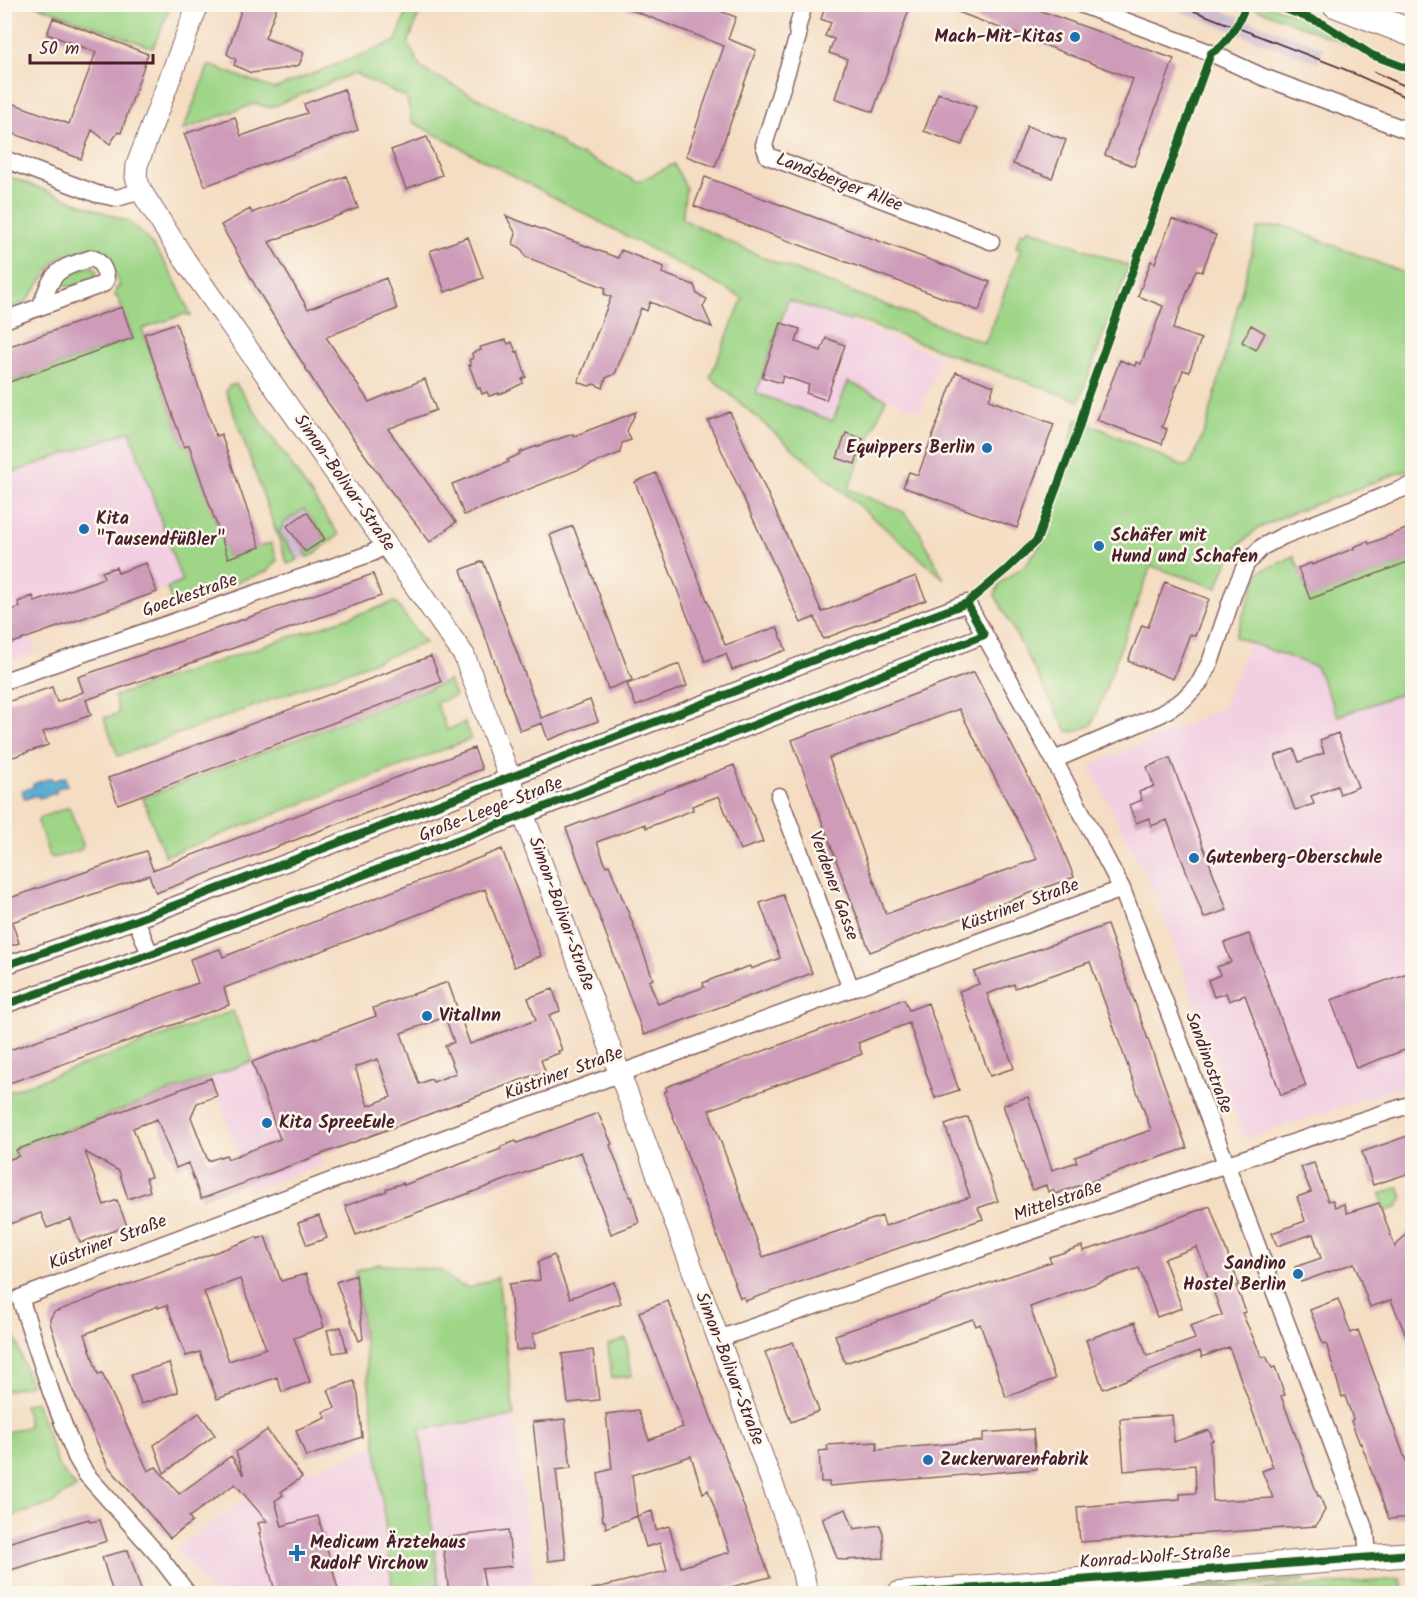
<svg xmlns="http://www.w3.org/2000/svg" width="1417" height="1598" viewBox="0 0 1417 1598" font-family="Kalam,sans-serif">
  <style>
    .built { fill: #f2cfe1 }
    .industrial { fill: #cfbdcf }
    .green { fill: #9ed587; stroke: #747a59; stroke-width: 1.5 }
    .water { fill: #5baed6; stroke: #526680; stroke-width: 1.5 }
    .building { fill: #ce9bb9; fill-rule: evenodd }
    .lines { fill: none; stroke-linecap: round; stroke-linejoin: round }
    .minor-casing { stroke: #866260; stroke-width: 19 }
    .tertiary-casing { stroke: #866260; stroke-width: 23 }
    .secondary-casing { stroke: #866260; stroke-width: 26 }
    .primary-casing { stroke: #866260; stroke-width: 29 }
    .minor { stroke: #fff; stroke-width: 16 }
    .tertiary { stroke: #fff; stroke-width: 21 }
    .secondary { stroke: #fff; stroke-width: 24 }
    .primary { stroke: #fff; stroke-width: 27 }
    .tram { stroke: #4a1f2b; stroke-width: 1.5 }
    .cycleway-casing { stroke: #fbf7ec; stroke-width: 11 }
    .cycleway { stroke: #1b5e20; stroke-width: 8 }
    .poi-dot { fill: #1f6fb2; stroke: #fbf7ec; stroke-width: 2 }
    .labels { text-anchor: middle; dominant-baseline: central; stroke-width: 5; stroke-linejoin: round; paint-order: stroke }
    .poi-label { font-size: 18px; font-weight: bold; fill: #4a1f2b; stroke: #fbf7ec; text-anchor: start }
    .street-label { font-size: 18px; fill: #4a1f2b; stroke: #fbf7ec }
  </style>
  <rect width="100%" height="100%" fill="#fbf7ec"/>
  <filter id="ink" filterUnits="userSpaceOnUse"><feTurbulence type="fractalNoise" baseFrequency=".0167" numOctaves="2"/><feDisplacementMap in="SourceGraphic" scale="12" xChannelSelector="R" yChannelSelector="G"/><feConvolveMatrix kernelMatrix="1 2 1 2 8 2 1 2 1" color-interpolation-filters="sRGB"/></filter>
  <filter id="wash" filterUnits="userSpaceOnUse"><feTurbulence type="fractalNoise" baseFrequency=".008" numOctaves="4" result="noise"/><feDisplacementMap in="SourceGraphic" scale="24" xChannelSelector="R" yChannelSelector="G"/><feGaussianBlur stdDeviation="1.35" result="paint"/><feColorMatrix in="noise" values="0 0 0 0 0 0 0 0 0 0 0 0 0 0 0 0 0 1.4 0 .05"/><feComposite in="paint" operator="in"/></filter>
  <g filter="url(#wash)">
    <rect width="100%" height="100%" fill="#f4ddc2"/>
    <!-- built -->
    <path class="built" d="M789 299 941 357 921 411 848 384 834 421 755 393Z
      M130 431 182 582 31 636 36 653 5 663 4 475Z
      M1249 642 1316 667 1338 716 1412 690V1083L1248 1138 1243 1136 1156 895 1091 769 1096 763 1222 709Z
      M280 1051 322 1164 251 1190 211 1078Z
      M514 1416 535 1593H440L420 1428Z
      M376 1446 393 1593H211L176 1549 297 1460 303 1473Z"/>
    <!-- industrial -->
    <path class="industrial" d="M1163 5H1207L1324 48 1318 63Z
      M304 509 325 539 306 553 308 557 298 560 279 533 284 523Z"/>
    <!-- green -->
    <path class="green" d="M1251 4C1284 4 1321 26 1349 43V45L1250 6Z
      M35 5H171L153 48Z
      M409 5H422L408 44 422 69 561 142 563 147 574 154H581L638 182 674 164 686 188 682 219 764 258 985 343 1021 249 1016 247 1021 232 1026 234 1028 228 1129 266 1079 401 852 318 850 321 788 300 756 393 833 421 848 382 886 399 848 489 904 512 919 531 944 579 710 377 743 298 412 122 407 98 354 73 269 108 256 103 183 130 209 65 274 89 396 41Z
      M5 175 129 222C158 244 178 283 191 316L185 314 142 329 184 446 189 445 228 557 271 543 277 560 268 571 173 604 167 588 182 582 130 431 5 475V384L133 338 118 298 115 296 116 288 120 287 108 257 100 250 93 248 64 256 56 261 26 302 5 310Z
      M1284 226 1412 276V468L1282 517 1257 529 1237 547 1227 563 1217 588 1151 566 1092 725 1073 732 1067 731 995 595 999 584 1025 565 1043 542 1077 418 1183 466 1190 465 1207 425 1258 228Z
      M90 266 94 267 97 273 94 280 71 287 64 284 63 281 66 275Z
      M236 384 339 535 311 556 308 557 305 552 325 538 304 509 284 523 279 532 298 560 288 564 287 562 226 391 229 386Z
      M1294 556 1310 598 1412 560V690L1338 716 1316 667 1235 637 1259 572Z
      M395 602 425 643 118 756 104 718 119 713 114 696Z
      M449 681 455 696 436 703 447 730 465 723 471 739 165 856 143 798Z
      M69 807 83 845 81 850 53 858 49 855 38 822 39 818Z
      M233 1011 253 1061 15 1149 17 1155 5 1159V1093Z
      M1399 1187 1403 1198 1396 1208 1385 1211 1380 1194Z
      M377 1264 440 1270 457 1284 470 1288 498 1277 514 1416 420 1429 440 1593H393L356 1272Z
      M10 1320 30 1385 5 1391V1321Z
      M626 1339 632 1376 612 1378 608 1345Z
      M36 1401 58 1465 76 1488 64 1494 52 1504 5 1518V1433L29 1426 24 1405Z
      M1303 1578 1304 1582 1153 1593 1152 1590Z
      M1401 1579 1403 1593H1221Z"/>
    <!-- water -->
    <path class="water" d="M65 777 67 785 55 789 56 793 39 798 37 795 25 799 22 791 33 787V784L51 778 53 781Z"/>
    <g id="blocks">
      <!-- building -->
      <path class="building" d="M243 4H278L265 38 304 53 299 65 282 69 251 73 234 65 236 60 227 54Z
        M616 4H701L736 17 728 39 756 50 715 167 686 156 724 46Z
        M826 4H911L873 112 835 98 847 59 829 53 834 39 825 36 831 23 821 19Z
        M937 4H1022L1174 59 1134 166 1105 155 1133 79Z
        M53 18 148 54 121 133 118 132 110 144 92 130 81 159 4 130V100L69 124 96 52 47 34Z
        M344 89 358 130 205 186 184 134 235 117 241 136 307 113 304 104Z
        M938 93 976 107 962 145 924 131Z
        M1027 126 1066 140 1052 178 1013 164Z
        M427 137 442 175 406 189 391 150Z
        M346 176 358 208 269 242 308 309 386 278 397 309 326 337 369 402 425 379 436 410 388 429 456 522 430 542 387 486 319 390 260 294 221 225 250 209 252 213Z
        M705 177 990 282 979 311 694 206Z
        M506 216 618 258 621 250 664 267 662 273 694 285 697 294 707 299 703 307 712 327 650 302 647 311 641 308 615 374 606 378 603 388 594 384 589 386 578 382 611 297 604 294 606 288 526 257 521 248 513 244 516 234Z
        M1172 219 1216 235 1202 272 1196 270 1173 329 1201 339 1189 372 1183 370 1162 427 1167 429 1162 444 1097 420 1120 360 1135 366 1136 362 1141 364 1163 306 1138 296 1151 261 1155 263Z
        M468 237 483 278 445 292 430 251Z
        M122 307 133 338 4 384V348Z
        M176 323 216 436 221 434 260 547 228 558 189 445 184 447 144 334Z
        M781 323 800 329 796 342 821 351 826 338 845 345 826 400 806 393 809 385 783 376 781 383 762 377Z
        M1251 325 1265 333 1256 350 1242 342Z
        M506 340 508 344 512 342 516 352 518 351 526 377 522 379 523 383 499 395V393L489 396 487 392 482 394 480 388 478 389 469 365H471L469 360 473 358 472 353 481 350 480 347Z
        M956 372 994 386 989 400 1054 424 1017 528 903 487 909 472 918 475Z
        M636 412 627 431 631 440 622 443 620 453 464 515 452 484 509 462 507 460 520 454V452L573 434 574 436Z
        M730 412 822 612 916 576 926 600 823 639 815 617 801 623 708 421Z
        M846 433 863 439 855 464 837 458Z
        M656 473 725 645 777 627 786 650 732 670 726 654 705 661 635 482Z
        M307 512 325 539 305 552 287 526Z
        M573 526 632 680 608 689 550 535Z
        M1413 526V560L1310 599 1298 568 1311 563 1312 565 1355 548 1354 547 1368 541 1369 544Z
        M483 561 541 718 590 700 598 721 548 740 542 723 520 731 461 570Z
        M146 563 157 592 4 646V613L20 607 18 602 33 596 35 602 104 578 102 572 116 567 118 573Z
        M373 574 381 596 86 700 91 715 43 732 48 745 7 759 4 750V703L52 687 57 702 83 692 78 677Z
        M1165 582 1209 599 1195 636 1190 634 1173 679 1128 661 1142 625 1148 627Z
        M431 656 441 682 118 804 108 778Z
        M679 664 687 686 636 706 627 684Z
        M974 672 1054 827 1074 877 870 952 792 740ZM959 709 1037 859 886 914 829 758Z
        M1338 733 1358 787 1340 794 1337 786 1311 796 1314 804 1295 810 1275 756 1294 749 1299 762 1324 753 1320 740Z
        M474 748 482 769 156 893 149 875 12 922 19 943 4 948V900L146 851 153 870Z
        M1170 758 1227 910 1204 918 1167 820 1151 826 1149 818 1136 823 1129 805 1142 800 1139 792 1154 786 1147 767Z
        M734 765 763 842 740 850 719 796 692 806 693 810 659 823 646 828 645 824 597 842 606 866 609 865 631 919 653 979 649 981 658 1004 704 987 703 983 715 978 750 966 751 969 780 958 760 903 783 895 812 973 644 1035 566 828Z
        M502 849 541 956 514 967 485 889 224 988 229 1005 4 1085V1052L198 983 190 959 220 949 223 957Z
        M1107 925 1187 1148 1055 1194 1053 1190 1048 1192 1046 1185 1032 1190 1003 1105 1028 1097 1052 1170 1077 1162 1075 1157 1151 1130 1090 962 1015 988 1014 984 987 994 1014 1068 990 1076 959 991 979 984 974 972Z
        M1249 934 1306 1086 1281 1095 1245 995 1229 1001 1226 993 1214 997 1208 980 1220 975 1217 967 1231 962 1224 943Z
        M1413 971V1047L1356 1068 1331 1000Z
        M448 982 470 1044 536 1020 528 998 553 989 560 1011 549 1015 562 1050 558 1051 559 1053 541 1060 545 1071 201 1199 188 1163 176 1168 157 1119 133 1128 151 1177 146 1178 150 1191 128 1199 119 1171 85 1152 104 1205 117 1200 127 1226 80 1243 71 1219 47 1228 41 1213 4 1226V1161L19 1156 16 1150 211 1078 217 1096 197 1103 191 1117 208 1161 226 1155 228 1159 280 1139 252 1062 376 1016 373 1008ZM445 1017 454 1042 445 1046 456 1073 433 1082 431 1079 419 1084 401 1033ZM378 1059 391 1097 368 1106 355 1067Z
        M904 999 909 1010 928 1003 959 1090 935 1098 909 1023 858 1043 862 1054 709 1110 763 1257 882 1216 885 1226 970 1197 945 1125 968 1117 998 1201 978 1208 983 1219 745 1301 744 1297 740 1298 664 1092 667 1091 666 1087Z
        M598 1113 612 1144 610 1145 630 1197H632L639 1223 611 1234 581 1152 356 1235 345 1206 387 1191 386 1189 403 1183 404 1185 501 1149 500 1147 516 1141 517 1143Z
        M1413 1134V1172L1373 1185 1362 1152Z
        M1314 1163 1328 1201 1333 1200 1335 1207 1344 1204 1347 1213 1379 1203 1395 1247 1413 1225V1352L1391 1300 1370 1307 1354 1263 1301 1282 1295 1267 1321 1258 1313 1234 1277 1246 1272 1233 1305 1221 1297 1197 1311 1192 1301 1167Z
        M1210 1206 1239 1285 1236 1286 1246 1312 1242 1313 1262 1357 1266 1356 1272 1368 1275 1367 1285 1395 1281 1396 1318 1496H1320L1325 1510 1316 1526 1080 1542 1077 1507 1180 1499V1494L1196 1493 1195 1465 1124 1471 1120 1419 1172 1415 1174 1442 1209 1430 1213 1440 1210 1442 1213 1501 1273 1498 1262 1471 1273 1467 1229 1347 1202 1357 1200 1351 1103 1389 1086 1340 1135 1322 1147 1356 1195 1339 1190 1326 1222 1315 1197 1247 1164 1259 1182 1308 1157 1317 1139 1268 1030 1307 1055 1379 1006 1397 980 1324 976 1326 973 1319 845 1363 835 1335 1051 1262 1049 1257 1062 1253 1082 1246 1083 1251 1103 1245Z
        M319 1216 327 1238 307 1245 298 1223Z
        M265 1236 281 1281 306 1274 324 1327 294 1338 310 1382 282 1392 277 1377 217 1399 200 1352 186 1356 167 1305 158 1308V1306L85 1334 98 1374 102 1373 148 1471 156 1467 179 1494 231 1456 244 1475 236 1452 267 1430 302 1477 281 1492 283 1495 275 1501 282 1526 318 1516 339 1593H292L290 1587 275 1591 259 1533 261 1532 258 1523 267 1521 235 1484 189 1517 192 1522 170 1538 108 1466 69 1382 50 1323V1319L54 1312 257 1237 258 1239ZM240 1279 266 1348 229 1361 204 1292Z
        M554 1255 570 1298 614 1282 621 1303 533 1334 535 1348 516 1350 509 1284 540 1280 538 1262Z
        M356 1275 363 1339 359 1341 336 1282Z
        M1338 1299 1351 1333 1358 1330 1413 1480V1517L1389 1519 1361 1443 1360 1444 1354 1429 1351 1421 1353 1419 1345 1396 1342 1397 1326 1343 1323 1344 1310 1310Z
        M668 1301 770 1577 707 1593H593L592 1589 667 1571 660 1543 646 1547 637 1516 606 1528 605 1521H603L598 1473 612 1469 606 1414 638 1410 649 1440 683 1427 639 1312ZM691 1456 703 1493 708 1490 730 1552 681 1567 669 1526 656 1530 652 1511 637 1516 632 1475Z
        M341 1327 347 1351 333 1353 327 1330Z
        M793 1342 819 1411 791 1422 765 1352Z
        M593 1350 599 1400 568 1403 562 1354Z
        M169 1363 178 1392 141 1404 131 1375Z
        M354 1381 358 1394 362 1437 306 1457 296 1430 326 1418 323 1412 335 1408 328 1390Z
        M199 1413 215 1435 164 1473 154 1445Z
        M565 1419 571 1468 556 1470 566 1559 548 1561 533 1422Z
        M1033 1429 1037 1469 829 1486V1482H821L819 1451 828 1450 827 1445 877 1442V1450L983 1441V1433Z
        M846 1509 854 1529 880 1525 883 1533 884 1558 842 1560 837 1558 822 1518Z
        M89 1519 90 1522 100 1520 107 1541 4 1572V1544Z
        M508 1530 512 1566 482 1569 486 1593H449L442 1538Z
        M128 1550 142 1593H113L102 1557Z"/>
    </g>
  </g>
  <g filter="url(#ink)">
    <use href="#blocks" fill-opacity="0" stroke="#866260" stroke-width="1.5"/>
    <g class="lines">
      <!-- minor casing -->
      <g class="minor-casing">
        <path id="minor" d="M804 4 797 29 798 36 764 145 768 156 991 241
          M1080 4 1211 53 1263 77 1412 132
          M4 159 97 194 117 198 141 191
          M4 320 103 284 106 280C106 271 101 261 92 258 57 269 53 270 41 306
          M4 681 372 553 387 544
          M1054 760 1161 714 1183 700 1200 682 1211 660 1234 592 1246 564 1262 547 1283 536 1412 485
          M779 796 851 989
          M136 920 150 954
          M4 966 136 920 710 701 806 663 967 603 1054 760 1122 889 1366 1533 1368 1557
          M4 1005 140 958 524 815 984 635
          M718 1339 1212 1169 1412 1104
          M188 1594 159 1556 86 1474 76 1457 51 1392 20 1298 469 1129 1122 889"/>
      </g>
      <!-- tertiary casing -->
      <g class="tertiary-casing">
        <path id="tertiary" d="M198 4 137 165 136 177 141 191 185 260 464 655 787 1523 803 1573 807 1594"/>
      </g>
      <!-- secondary casing -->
      <g class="secondary-casing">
        <path id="secondary" d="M899 1594 1412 1554"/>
      </g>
      <!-- primary casing -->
      <g class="primary-casing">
        <path id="primary" d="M1336 4 1412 33"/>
      </g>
      <!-- minor -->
      <use href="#minor" class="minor"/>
      <!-- tertiary -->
      <use href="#tertiary" class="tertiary"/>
      <!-- secondary -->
      <use href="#secondary" class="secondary"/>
      <!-- primary -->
      <use href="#primary" class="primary"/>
      <!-- tram -->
      <path class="tram" d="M1176 4 1344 69 1412 100
        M1374 72 1412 89
        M853 1594 1412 1551"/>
      <!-- cycleway casing -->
      <g class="cycleway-casing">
        <path id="cycleway" d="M1272 4 1324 24 1372 55 1412 70
          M4 966 136 920 710 701 806 663 967 603 1007 569 1037 540 1079 428 1087 398 1211 53C1227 45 1240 22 1246 4
          M4 1005 140 958 524 815 984 635 967 603
          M899 1594 1412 1554"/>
      </g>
      <!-- cycleway -->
      <use href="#cycleway" class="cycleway"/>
    </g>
  </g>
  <!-- markers -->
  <g class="poi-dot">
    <circle cx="1075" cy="37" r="6"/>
    <circle cx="987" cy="448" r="6"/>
    <circle cx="84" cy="529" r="6"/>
    <circle cx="1099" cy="546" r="6"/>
    <circle cx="1194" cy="858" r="6"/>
    <circle cx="427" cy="1016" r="6"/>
    <circle cx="267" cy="1123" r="6"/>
    <circle cx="1298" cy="1274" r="6"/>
    <circle cx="928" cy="1460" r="6"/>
    <path d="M294 1544h6v6h6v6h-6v6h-6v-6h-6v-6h6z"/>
  </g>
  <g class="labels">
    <!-- poi labels -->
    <g class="poi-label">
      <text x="1063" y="37" text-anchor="end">Mach-Mit-Kitas</text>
      <text x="975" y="448" text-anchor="end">Equippers Berlin</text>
      <text x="96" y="519">Kita<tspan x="96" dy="21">"Tausendfüßler"</tspan></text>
      <text x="1111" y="536">Schäfer mit<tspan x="1111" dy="21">Hund und Schafen</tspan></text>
      <text x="1206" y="858">Gutenberg-Oberschule</text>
      <text x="439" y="1016">VitalInn</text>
      <text x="279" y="1123">Kita SpreeEule</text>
      <text x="1286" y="1264" text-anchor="end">Sandino<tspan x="1286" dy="21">Hostel Berlin</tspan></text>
      <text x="940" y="1460">Zuckerwarenfabrik</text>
      <text x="310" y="1543">Medicum Ärztehaus<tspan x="310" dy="21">Rudolf Virchow</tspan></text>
    </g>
    <!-- street labels -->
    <g class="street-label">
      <text transform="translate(839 183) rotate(21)">Landsberger Allee</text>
      <text transform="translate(344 483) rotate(55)">Simon-Bolivar-Straße</text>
      <text transform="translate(190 596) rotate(-19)">Goeckestraße</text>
      <text transform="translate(491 810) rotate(-21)">Große-Leege-Straße</text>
      <text transform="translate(833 886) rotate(70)">Verdener Gasse</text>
      <text transform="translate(1020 906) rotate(-20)">Küstriner Straße</text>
      <text transform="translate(561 914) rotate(70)">Simon-Bolivar-Straße</text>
      <text transform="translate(1208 1063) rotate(70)">Sandinostraße</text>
      <text transform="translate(564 1074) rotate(-20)">Küstriner Straße</text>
      <text transform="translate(1058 1202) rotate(-19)">Mittelstraße</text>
      <text transform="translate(108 1243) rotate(-21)">Küstriner Straße</text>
      <text transform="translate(729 1369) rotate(69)">Simon-Bolivar-Straße</text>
      <text transform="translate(1155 1558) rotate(-4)">Konrad-Wolf-Straße</text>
    </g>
  </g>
  <!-- margin -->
  <rect width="1417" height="1598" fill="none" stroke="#fbf7ec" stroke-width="24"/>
  <!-- scale -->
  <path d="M30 54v9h123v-9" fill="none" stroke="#4a1f2b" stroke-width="3"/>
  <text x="39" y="54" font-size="18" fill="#4a1f2b" stroke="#fbf7ec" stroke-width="4.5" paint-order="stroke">50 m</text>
</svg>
